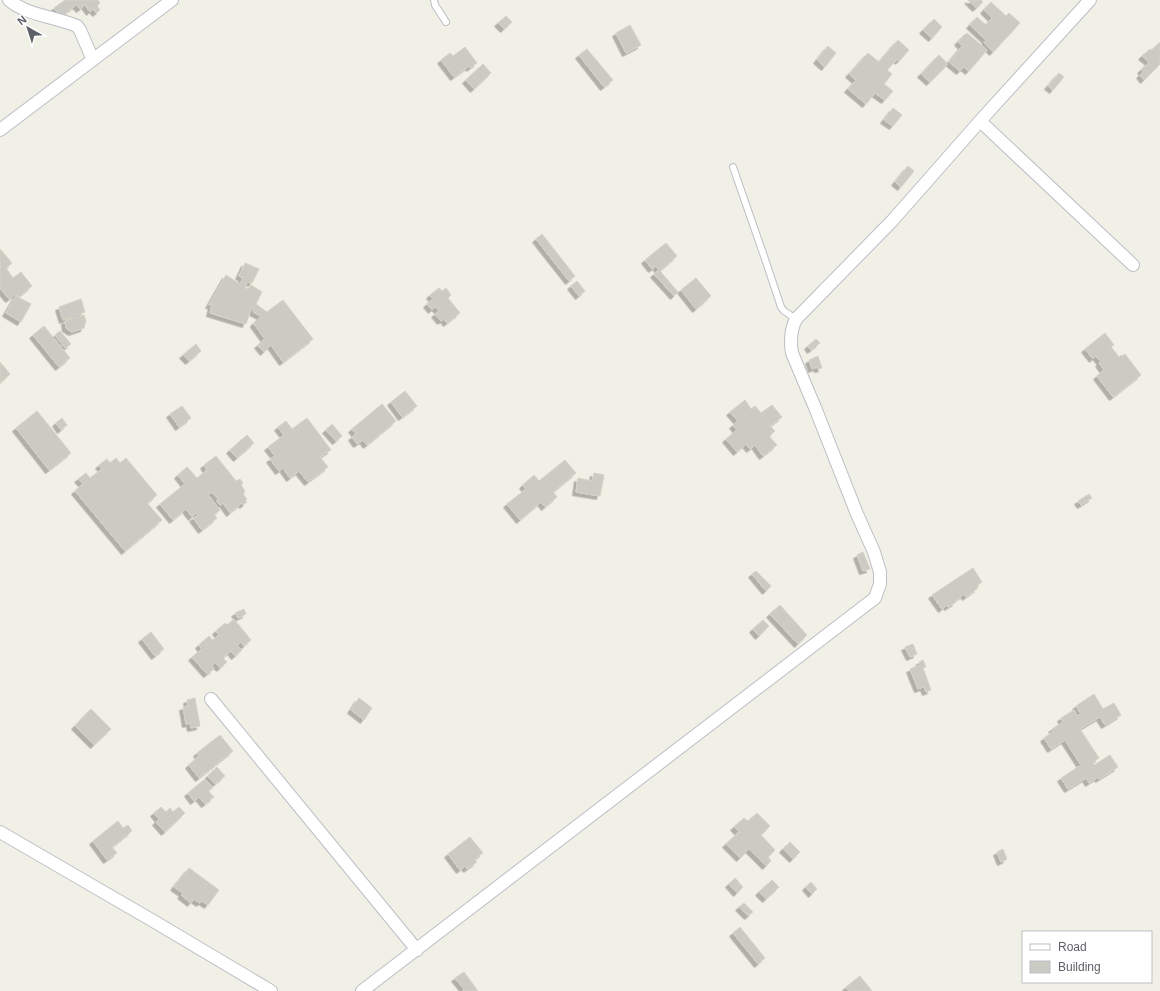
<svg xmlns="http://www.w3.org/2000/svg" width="1160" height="991" viewBox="0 0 1160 991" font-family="Arial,sans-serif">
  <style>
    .building { fill: #cbcac3; stroke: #d5d3c4; filter: url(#shadow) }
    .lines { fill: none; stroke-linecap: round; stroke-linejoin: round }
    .lane-casing { stroke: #bdbec5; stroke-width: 8 }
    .street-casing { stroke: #bdbec5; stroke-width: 14 }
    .lane { stroke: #fff; stroke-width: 6 }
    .street { stroke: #fff; stroke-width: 12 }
  </style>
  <defs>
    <filter id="shadow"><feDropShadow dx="-3.5" dy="3.5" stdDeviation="0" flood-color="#0004"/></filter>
  </defs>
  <rect width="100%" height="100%" fill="#f0f0e6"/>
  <!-- building -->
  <path class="building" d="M65 0H98L100 3 97 6 100 10 96 13 93 9 90 12 85 5 80 9 76 5 61 17 54 8Z
    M968 0H981L983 2 976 8Z
    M991 2 1006 16 1009 13 1020 23 993 52 984 43 986 40 970 25 977 17 986 25 992 18 984 10Z
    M506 16 512 22 504 29 498 23Z
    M934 19 942 27 932 38 923 30Z
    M630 25 641 45 626 53 616 33Z
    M967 33 987 50 969 71 964 67 960 71 949 62 962 46 958 42 965 34 966 35Z
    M898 40 909 50 899 61 897 59 887 70 892 74 884 84 893 91 885 100 875 93 866 104 848 89 856 80 849 74 868 53 879 62Z
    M1160 42V64L1144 80 1140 75 1143 72 1141 70 1149 62 1142 56 1150 49 1152 50Z
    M828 46 836 53 825 67 817 60Z
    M465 47 477 63 470 68 469 66 454 77 441 60 450 53 453 56Z
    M587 49 613 80 604 87 579 55Z
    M939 55 948 64 930 82 921 74Z
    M483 64 491 73 474 89 466 80Z
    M1059 73 1064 77 1053 90 1048 86Z
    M893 108 902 115 893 126 884 120Z
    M908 166 914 171 901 187 895 182Z
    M542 234 575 276 569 281 536 239Z
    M666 243 677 256 660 271 678 292 674 296 654 274 659 270 656 266 652 269 645 260Z
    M0 249 12 263 6 268 13 278 21 272 32 286 18 297 16 294 9 299 0 288Z
    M245 263 259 269 252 283 247 282 245 288 248 289 251 285 262 292 256 304 267 312 283 300 313 339 283 362 271 345 264 352 258 345 265 339 254 324V323L261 316 253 312 254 310 251 309 246 324 210 313 212 305H209L226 275 240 284 243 278 239 276Z
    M696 278 711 296 696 309 681 290Z
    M577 281 585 291 579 296 571 286Z
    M439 288 442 291 446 288 451 295 448 298 460 313 447 323 444 319 441 321 435 314 439 311 435 307 432 310 427 304 433 299 430 295Z
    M16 296 31 304 21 322 6 313Z
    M81 299 85 312 63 320 59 307Z
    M84 315 86 321 84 328 72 332 66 328 65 321Z
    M44 326 70 358 59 367 33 335Z
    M60 331 71 344 65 348 55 335Z
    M1105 333 1114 345 1111 347 1119 357 1121 355 1122 356 1125 354 1141 375 1113 397 1097 376 1104 370 1099 363 1101 362 1096 356 1093 359 1085 349Z
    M816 339 820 343 811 350 808 346Z
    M196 344 201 351 189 361 183 355Z
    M818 356 822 368 818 369 817 367 812 369 809 360Z
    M0 362 10 374 0 383Z
    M405 391 417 406 402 417 391 402Z
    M745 400 751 409 755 406 761 413 772 405 782 417 770 426 775 431 769 436 777 445 763 456 755 445 750 449 746 444 737 452 726 439 737 430 733 425 738 421 730 412Z
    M382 404 396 421 367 445 363 440 357 444 352 437 356 434 352 429Z
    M182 406 191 418 179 427 170 414Z
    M37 411 71 453 49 470 16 428Z
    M62 418 67 425 61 430 56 423Z
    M307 418 331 450 320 457 328 467 308 482 299 471 290 478 283 468 279 471 270 459 275 456 268 447 284 435 278 427 286 421 292 429Z
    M332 424 342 436 336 441 326 430Z
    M247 435 254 443 237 458 230 450Z
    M216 456 236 481 240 479 243 483 241 485 245 491 243 494 247 499 245 501 247 502 243 505 242 503 230 513 223 503 220 505 217 501 218 499 212 492 208 495 220 510 214 515 217 518 202 530 193 518 198 515 196 513 192 517 186 509 173 520 160 504 185 484 178 475 187 467 197 478 207 470 204 465Z
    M116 458 120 463 126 458 157 495 147 503 162 520 125 551 75 491 83 484 78 479 86 473 90 478 102 469 99 465 107 459 110 463Z
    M565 460 576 473 553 492 557 497 545 507 541 502 520 520 507 504 526 489 523 485 534 475 539 481Z
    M594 473 604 475 600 496 576 492 578 478 592 481Z
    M1089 494 1092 498 1081 505 1078 501Z
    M863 552 870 569 863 571 857 555Z
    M973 568 982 582 976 586 978 588 966 597 964 594 955 601 956 602 948 607 947 605 942 609 932 595Z
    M756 571 771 586 766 591 752 574Z
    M780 605 807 635 798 644 770 614Z
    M244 609 246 614 238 618 235 613Z
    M234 619 251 640 244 646 241 642 237 645 242 650 235 656 231 651 223 658 227 662 220 668 215 663 212 666 214 669 207 674 192 657 202 649 199 645 209 636 213 640 219 635 216 631 225 623 227 625Z
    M763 620 769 626 759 636 753 629Z
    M151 632 164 649 155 656 142 639Z
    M913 644 917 654 910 657 905 647Z
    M923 660 926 667 923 668 931 690 926 692 924 687 918 689 910 669 920 665 919 662Z
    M1094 694 1103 709 1114 703 1121 715 1105 725 1100 717 1080 729 1099 758 1092 762 1094 765 1110 755 1118 767 1099 779 1098 777 1089 783 1086 778 1068 789 1061 778 1081 765 1065 740 1051 749 1044 738 1054 731 1052 729 1063 722 1061 718 1074 710 1077 716 1081 714 1076 706Z
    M195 698 200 726 191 728 190 723 186 724 183 707 188 706 187 700Z
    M359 698 372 708 364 720 351 710Z
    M91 709 111 729 94 745 75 726Z
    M220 735 233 751 199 778 189 765 199 756 197 753Z
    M217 767 225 776 215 784 208 776Z
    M205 779 213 788 208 791 214 797 205 804 199 797 194 801 188 793Z
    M161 807 166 812 170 808 173 812 179 807 185 813 165 832 156 822 159 819 154 813Z
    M757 813 770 826 761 835 775 850 768 857 771 861 766 866 749 849 740 858 726 844 739 832 734 827 744 818 748 821Z
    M118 821 123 828 128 825 132 831 112 847 117 853 107 860 93 841Z
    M470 837 483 853 474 859 477 862 467 869 465 866 460 870 448 854Z
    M790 842 800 852 793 859 783 849Z
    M1003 849 1007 859 1001 862 997 852Z
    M189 868 219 890 208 905 202 901 200 903 194 899 191 903 181 895 183 893 174 887Z
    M735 878 743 887 737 893 729 884Z
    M772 880 779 887 766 899 759 892Z
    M811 882 817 889 812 894 806 887Z
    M744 903 753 912 748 916 739 907Z
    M740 927 765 958 758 964 733 933Z
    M464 972 478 991H462L464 989 455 978Z
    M860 976 872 991H849L846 987Z"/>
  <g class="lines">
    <!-- lane casing -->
    <g class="lane-casing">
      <path id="lane" d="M434 0 435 5 446 22
        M733 167 766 262 781 307 784 311 796 319"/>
    </g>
    <!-- street casing -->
    <g class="street-casing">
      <path id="street" d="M9 0C26 15 56 17 77 26L80 30 93 60
        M980 121 1133 265
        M0 130 172 0
        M211 699 417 950
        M0 832 155 922 271 991
        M362 991 875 598 880 584V572L874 552 857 514 816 410 792 353C790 341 791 329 796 319L892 221 980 121 1090 0"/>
    </g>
    <!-- lane -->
    <use href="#lane" class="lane"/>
    <!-- street -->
    <use href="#street" class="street"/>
  </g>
  <!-- legend -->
  <rect x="1022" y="931" width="130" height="52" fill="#ffffff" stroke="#bebfc2"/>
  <rect x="1030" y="944" width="20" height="6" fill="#ffffff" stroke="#bebfc2"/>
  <text x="1058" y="951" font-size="12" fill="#5d6067">Road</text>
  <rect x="1030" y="961" width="20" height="12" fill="#cbcac3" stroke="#bebfc2"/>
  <text x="1058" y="971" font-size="12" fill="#5d6067">Building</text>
  <!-- north arrow -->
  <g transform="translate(28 28) rotate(321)" stroke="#ffffff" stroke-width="3" paint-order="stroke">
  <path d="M0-3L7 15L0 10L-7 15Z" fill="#5d6067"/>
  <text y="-6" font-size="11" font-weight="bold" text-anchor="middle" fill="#5d6067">N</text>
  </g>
</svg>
